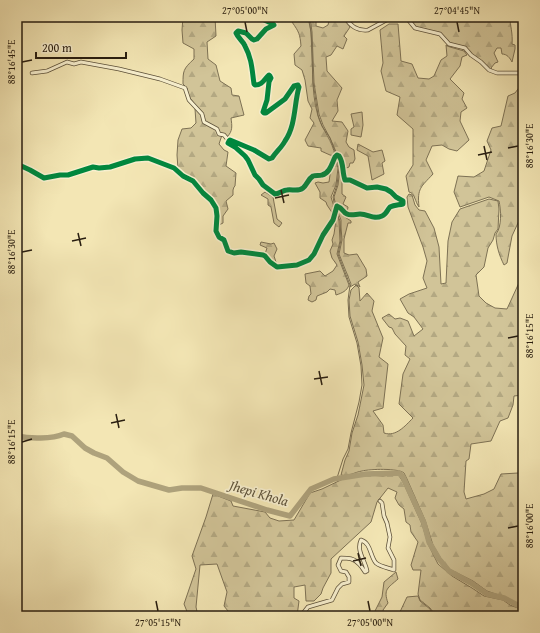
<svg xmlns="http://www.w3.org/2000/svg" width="540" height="633" viewBox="0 0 540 633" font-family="'Gentium Book Plus',serif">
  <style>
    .forest { fill: url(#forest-firs); stroke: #7d7154 }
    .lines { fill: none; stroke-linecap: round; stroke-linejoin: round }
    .stream { stroke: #796d51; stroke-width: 1 }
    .river { stroke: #aea27c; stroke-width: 5.5 }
    .street-casing { stroke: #5c5039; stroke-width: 4.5 }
    .street { stroke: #f7efce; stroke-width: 3 }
    .cycleway-casing { stroke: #f7efce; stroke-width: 8 }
    .cycleway { stroke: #00873e; stroke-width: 5 }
    .ticks { fill: none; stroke: #291e10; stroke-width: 1.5 }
    .labels { text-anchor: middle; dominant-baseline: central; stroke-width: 3.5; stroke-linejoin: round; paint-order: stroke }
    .water-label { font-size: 14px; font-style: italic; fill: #5e533b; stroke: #f7efce }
    .neatline { fill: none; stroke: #291e10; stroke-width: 1.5 }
    .ticks-label { font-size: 10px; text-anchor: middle; fill: #291e10 }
  </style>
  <defs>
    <pattern id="forest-firs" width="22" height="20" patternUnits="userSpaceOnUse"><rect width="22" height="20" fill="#d1c498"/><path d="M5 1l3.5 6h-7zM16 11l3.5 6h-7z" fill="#b3a882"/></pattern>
  </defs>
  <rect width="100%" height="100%" fill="#f3e6b4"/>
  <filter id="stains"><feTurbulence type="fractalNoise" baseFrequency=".005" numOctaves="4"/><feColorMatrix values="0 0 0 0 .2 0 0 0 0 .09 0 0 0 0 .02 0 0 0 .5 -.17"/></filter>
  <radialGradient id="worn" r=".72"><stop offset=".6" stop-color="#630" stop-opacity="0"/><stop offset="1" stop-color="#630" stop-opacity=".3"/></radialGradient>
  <!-- forest -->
  <path class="forest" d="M183 17H215L216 36 207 42 208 59 216 65 220 81 231 88 232 95 239 96 244 115 231 118C232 126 233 131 227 137L225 134 220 133 205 121 202 114 190 98 188 94 187 88 183 84C183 71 183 69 194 59V49L183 43 182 30Z
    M294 17H308C309 22 310 27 311 32 314 60 310 89 318 116 322 130 333 141 335 156L330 155 321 151V148L308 146 305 140 314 123 310 118 312 109 308 101 305 80 302 70 295 65 294 54 301 46C300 34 299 32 292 22Z
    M310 17H316V26L323 28 328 25 330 17H344L346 22 350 27 344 36 347 39 343 49 337 46 331 55 326 57 327 71 342 88 337 100 338 111 332 121 342 122 348 131 346 142 349 147 354 150 355 159 353 163H350L349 167 344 169C343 163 343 156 337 154L330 138 323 125 319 114 314 83 312 32Z
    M408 17H510C510 26 513 33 512 44L515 45V49L512 62C510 58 507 54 502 54L501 48H497L494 53 498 62 495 63 491 68 493 71 489 69 468 51 449 43 445 38 431 31 426 29 415 27Z
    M389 24H398L401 61 412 64 418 78 429 79 434 76 441 60 447 56 446 45 450 47 464 51 467 55 462 57 460 66 450 79 464 93 462 99 467 108 461 112 460 121 469 140 457 151 449 149 442 145 432 146 426 160 433 174C421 187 417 188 419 207 415 202 415 193 409 192L406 176 413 165V129L397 115 400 97 386 91 381 71 383 63 380 30Z
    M521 85 523 86V212L512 236 509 252 507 263 504 265C499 255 496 245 496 234 502 227 501 210 499 201L489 197 460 207 454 192 458 176 474 177 484 171 491 150 487 141 492 128 501 126 508 96 515 93Z
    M195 109 201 115 204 123 216 129 222 135 219 144 224 150 228 152 226 166 236 173 235 186 234 187 233 190V195L226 201 228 209 223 216V223L217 226V208L198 186 183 175 178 169 177 155 178 140 182 129 191 128 196 123Z
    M362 112 363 125 361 137 351 135V129L354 127 351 114Z
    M358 144 373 152 382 150 385 161 382 163 384 174 372 180 368 156 357 150Z
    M337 156 339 157 342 164V194L346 197 343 204 348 207 347 213 341 206 336 207 334 197 338 185 340 168Z
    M335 158 338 168 336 185 331 197 335 210 333 214 327 205 326 202 320 198V192L315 183 318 182 323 183 329 182 331 168Z
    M265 192 273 197 277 219 282 223 279 227 274 223 271 207 268 205V199L261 195Z
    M409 194 412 195 415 205 419 210 425 211 434 228 439 247 441 284 446 283 448 241 452 222 460 209 489 199 498 201 499 209 498 229 495 233 493 240 488 248 484 267 476 275 479 296 486 303 495 308 507 309 523 274V395L514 396 513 405 508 418 500 421 491 441 471 444 469 459 466 461 464 492 466 499 484 494 494 489 501 474 518 473 523 474V607L504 597 487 591 473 581 449 569 440 557 433 545 425 520 407 479C406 477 405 475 404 473 398 468 370 469 362 471 355 472 348 477 341 475L345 460 349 451 352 433 358 415 364 385 362 365 358 342 350 316 349 300 351 290 356 285 359 288 360 301 367 293 374 301 372 311 383 338 379 357 388 364 383 408 373 411 383 425 384 433C396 437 405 426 413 418L399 404 403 374 410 359 405 355 406 346 395 334 392 328 389 327 382 318 389 314 395 319 400 318 408 321 414 336 423 329 414 317 408 313 400 299 409 294 427 288 423 278 427 261 423 247 408 207 407 197Z
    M338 207 345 213V217L351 221V223H348L344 239V253L349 255 357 254 366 269 367 276 358 282 360 287 355 284 350 287 351 284 339 254 342 240 341 227V220L337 210Z
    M337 213 339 221 340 241 337 254 349 285C347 291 342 293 336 295L335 290 330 289 327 292 317 296 316 300 312 302 308 300 309 296 311 294 310 286 306 283 305 274 320 271 325 276 333 271 337 265 332 258 330 251 333 244 332 240 334 234Z
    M261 242 271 244 274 243 277 249 274 256 277 265 273 263 265 254 267 248 260 245Z
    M398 474 403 482 422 524 428 544 438 564 452 576 472 588 484 596 503 600 510 605 523 610V616H436L430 608 420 600 418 594 421 570H413L411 565 418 542 411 532 410 525 406 522 404 509 399 505 395 498 397 492 388 488 377 502 371 522 331 559V573L323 588 321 594 314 601H306L305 585 294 587V598L299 601 297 616H232L224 606 227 592 217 564 200 565 196 607 198 616H187L188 614 184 604 196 569 192 556 206 517 213 494 231 501 233 506 265 512 270 518 279 521 294 520 310 493 322 489 345 478 368 475 383 476Z
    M396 572 398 579C388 588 383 589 388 603L383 610 384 616H376L375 611 382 597 384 582Z
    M418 596 420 601 430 609 434 616H399V614L407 597Z"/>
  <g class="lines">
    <!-- stream -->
    <path class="stream" d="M309 17 311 32 313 82 318 115 322 126 330 138 336 154
      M335 208 333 197 337 185 339 168 336 157
      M336 211 340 221 341 240 338 254 350 285 348 300 349 317 357 343 361 366 362 385 359 402 351 433 348 449 343 459 337 478"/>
    <!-- river -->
    <path class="river" d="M17 436C30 439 52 439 64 434L72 436 85 448 94 453 107 458 123 472 138 481 169 490 182 488H201L267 510 290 516 311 489 334 479 366 474 399 473 403 477 424 523 429 542 439 559 449 571 471 583 487 594 504 598 523 608"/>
    <!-- street casing -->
    <g class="street-casing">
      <path id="street" d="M345 17C350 26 358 31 368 30L392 17
        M406 17 415 28 440 34 449 44 465 48 471 55 481 62 489 70 497 73H523
        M32 73 47 71 67 62 74 64 81 62 119 69 160 79 185 88 189 100 202 114 204 122 217 129 219 134 224 135 229 141
        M17 164 30 170 44 178 60 175H68L93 167 99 168 110 167 135 159 148 158 174 168 183 176 193 181 203 193 211 200 216 208 217 216 216 231 219 237 224 240 228 251 234 253 241 252 263 255 265 256 270 262 277 267 297 265 309 260 314 254 323 235 333 220 337 206C343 208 343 213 347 214 351 216 356 214 360 214 369 214 373 220 382 216 387 214 387 210 390 207 394 205 399 205 403 204V201L396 197 391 192 386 189 377 187 367 188 350 180H345C342 172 344 163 339 156L337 155 335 157C332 163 330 173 322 175 319 176 316 175 313 176 308 179 307 185 303 188 298 192 292 189 287 190 283 190 279 194 275 194L263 185 259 179 255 175 248 160 245 156 235 147 228 143 229 141 230 140 254 150 269 159 272 158C276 152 282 147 285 141 296 125 294 104 299 87L298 85 294 86 285 99 266 113H264L263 112 267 100 269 82 271 78 270 76 269 75C264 79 263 85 255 85L254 84C252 70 252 59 245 46 243 41 238 38 236 33L238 31 246 33 252 39 254 40 257 39 266 29 274 25 273 24 258 17
        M301 616 308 607 332 600 338 588 342 584 349 582V577L346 572 341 571 338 565 341 558C348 558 354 558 359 564 362 567 363 569 365 572L367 571C365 560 356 551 361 540 371 543 370 556 376 563 381 567 389 568 394 570V560L388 548 390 537 387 523 384 516 382 503 380 501"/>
    </g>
    <!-- street -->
    <use href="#street" class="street"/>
    <!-- cycleway casing -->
    <g class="cycleway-casing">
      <path id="cycleway" d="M17 164 30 170 44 178 60 175H68L93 167 99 168 110 167 135 159 148 158 174 168 183 176 193 181 203 193 211 200 216 208 217 216 216 231 219 237 224 240 228 251 234 253 241 252 263 255 265 256 270 262 277 267 297 265 309 260 314 254 323 235 333 220 337 206C343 208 343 213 347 214 351 216 356 214 360 214 369 214 373 220 382 216 387 214 387 210 390 207 394 205 399 205 403 204V201L396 197 391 192 386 189 377 187 367 188 350 180H345C342 172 344 163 339 156L337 155 335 157C332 163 330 173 322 175 319 176 316 175 313 176 308 179 307 185 303 188 298 192 292 189 287 190 283 190 279 194 275 194L263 185 259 179 255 175 248 160 245 156 235 147 228 143 229 141 230 140 254 150 269 159 272 158C276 152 282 147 285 141 296 125 294 104 299 87L298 85 294 86 285 99 266 113H264L263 112 267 100 269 82 271 78 270 76 269 75C264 79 263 85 255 85L254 84C252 70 252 59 245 46 243 41 238 38 236 33L238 31 246 33 252 39 254 40 257 39 266 29 274 25 273 24 258 17"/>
    </g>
    <!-- cycleway -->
    <use href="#cycleway" class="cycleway"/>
  </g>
  <!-- ticks -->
  <path class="ticks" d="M245 22 247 32M457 22 459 32M22 62 32 60M484 146 487 160M508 148 518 146M478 155 492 152M281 190 284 203M275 198 289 195M78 233 81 246M72 241 86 238M22 252 32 250M508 338 518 336M319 371 322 385M314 379 328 377M116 414 119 428M111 423 125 420M22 442 32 439M508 528 518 526M358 553 361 566M353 561 366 558M156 601 158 611M368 601 370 611"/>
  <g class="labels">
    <!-- water labels -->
    <g class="water-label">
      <text transform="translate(259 493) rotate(16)">Jhepi Khola</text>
    </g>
  </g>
  <!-- margin -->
  <rect width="540" height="633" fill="none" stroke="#f3e6b4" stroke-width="44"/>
  <!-- scale -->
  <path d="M36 52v6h90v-6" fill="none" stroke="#291e10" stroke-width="2"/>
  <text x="42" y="52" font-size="12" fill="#291e10" stroke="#f7efce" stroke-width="3" paint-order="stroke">200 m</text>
  <rect x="22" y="22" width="496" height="589" class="neatline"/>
  <g class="ticks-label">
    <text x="245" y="14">27°05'00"N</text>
    <text x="457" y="14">27°04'45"N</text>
    <text transform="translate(11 62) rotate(-90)" y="4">88°16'45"E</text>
    <text transform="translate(529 146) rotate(-90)" y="4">88°16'30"E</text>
    <text transform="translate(11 252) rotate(-90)" y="4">88°16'30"E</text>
    <text transform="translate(529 336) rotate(-90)" y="4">88°16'15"E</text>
    <text transform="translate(11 442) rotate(-90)" y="4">88°16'15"E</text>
    <text transform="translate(529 526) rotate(-90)" y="4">88°16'00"E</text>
    <text x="158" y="626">27°05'15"N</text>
    <text x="370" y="626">27°05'00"N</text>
  </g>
  <rect width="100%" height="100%" filter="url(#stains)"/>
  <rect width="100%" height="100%" fill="url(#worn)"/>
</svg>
